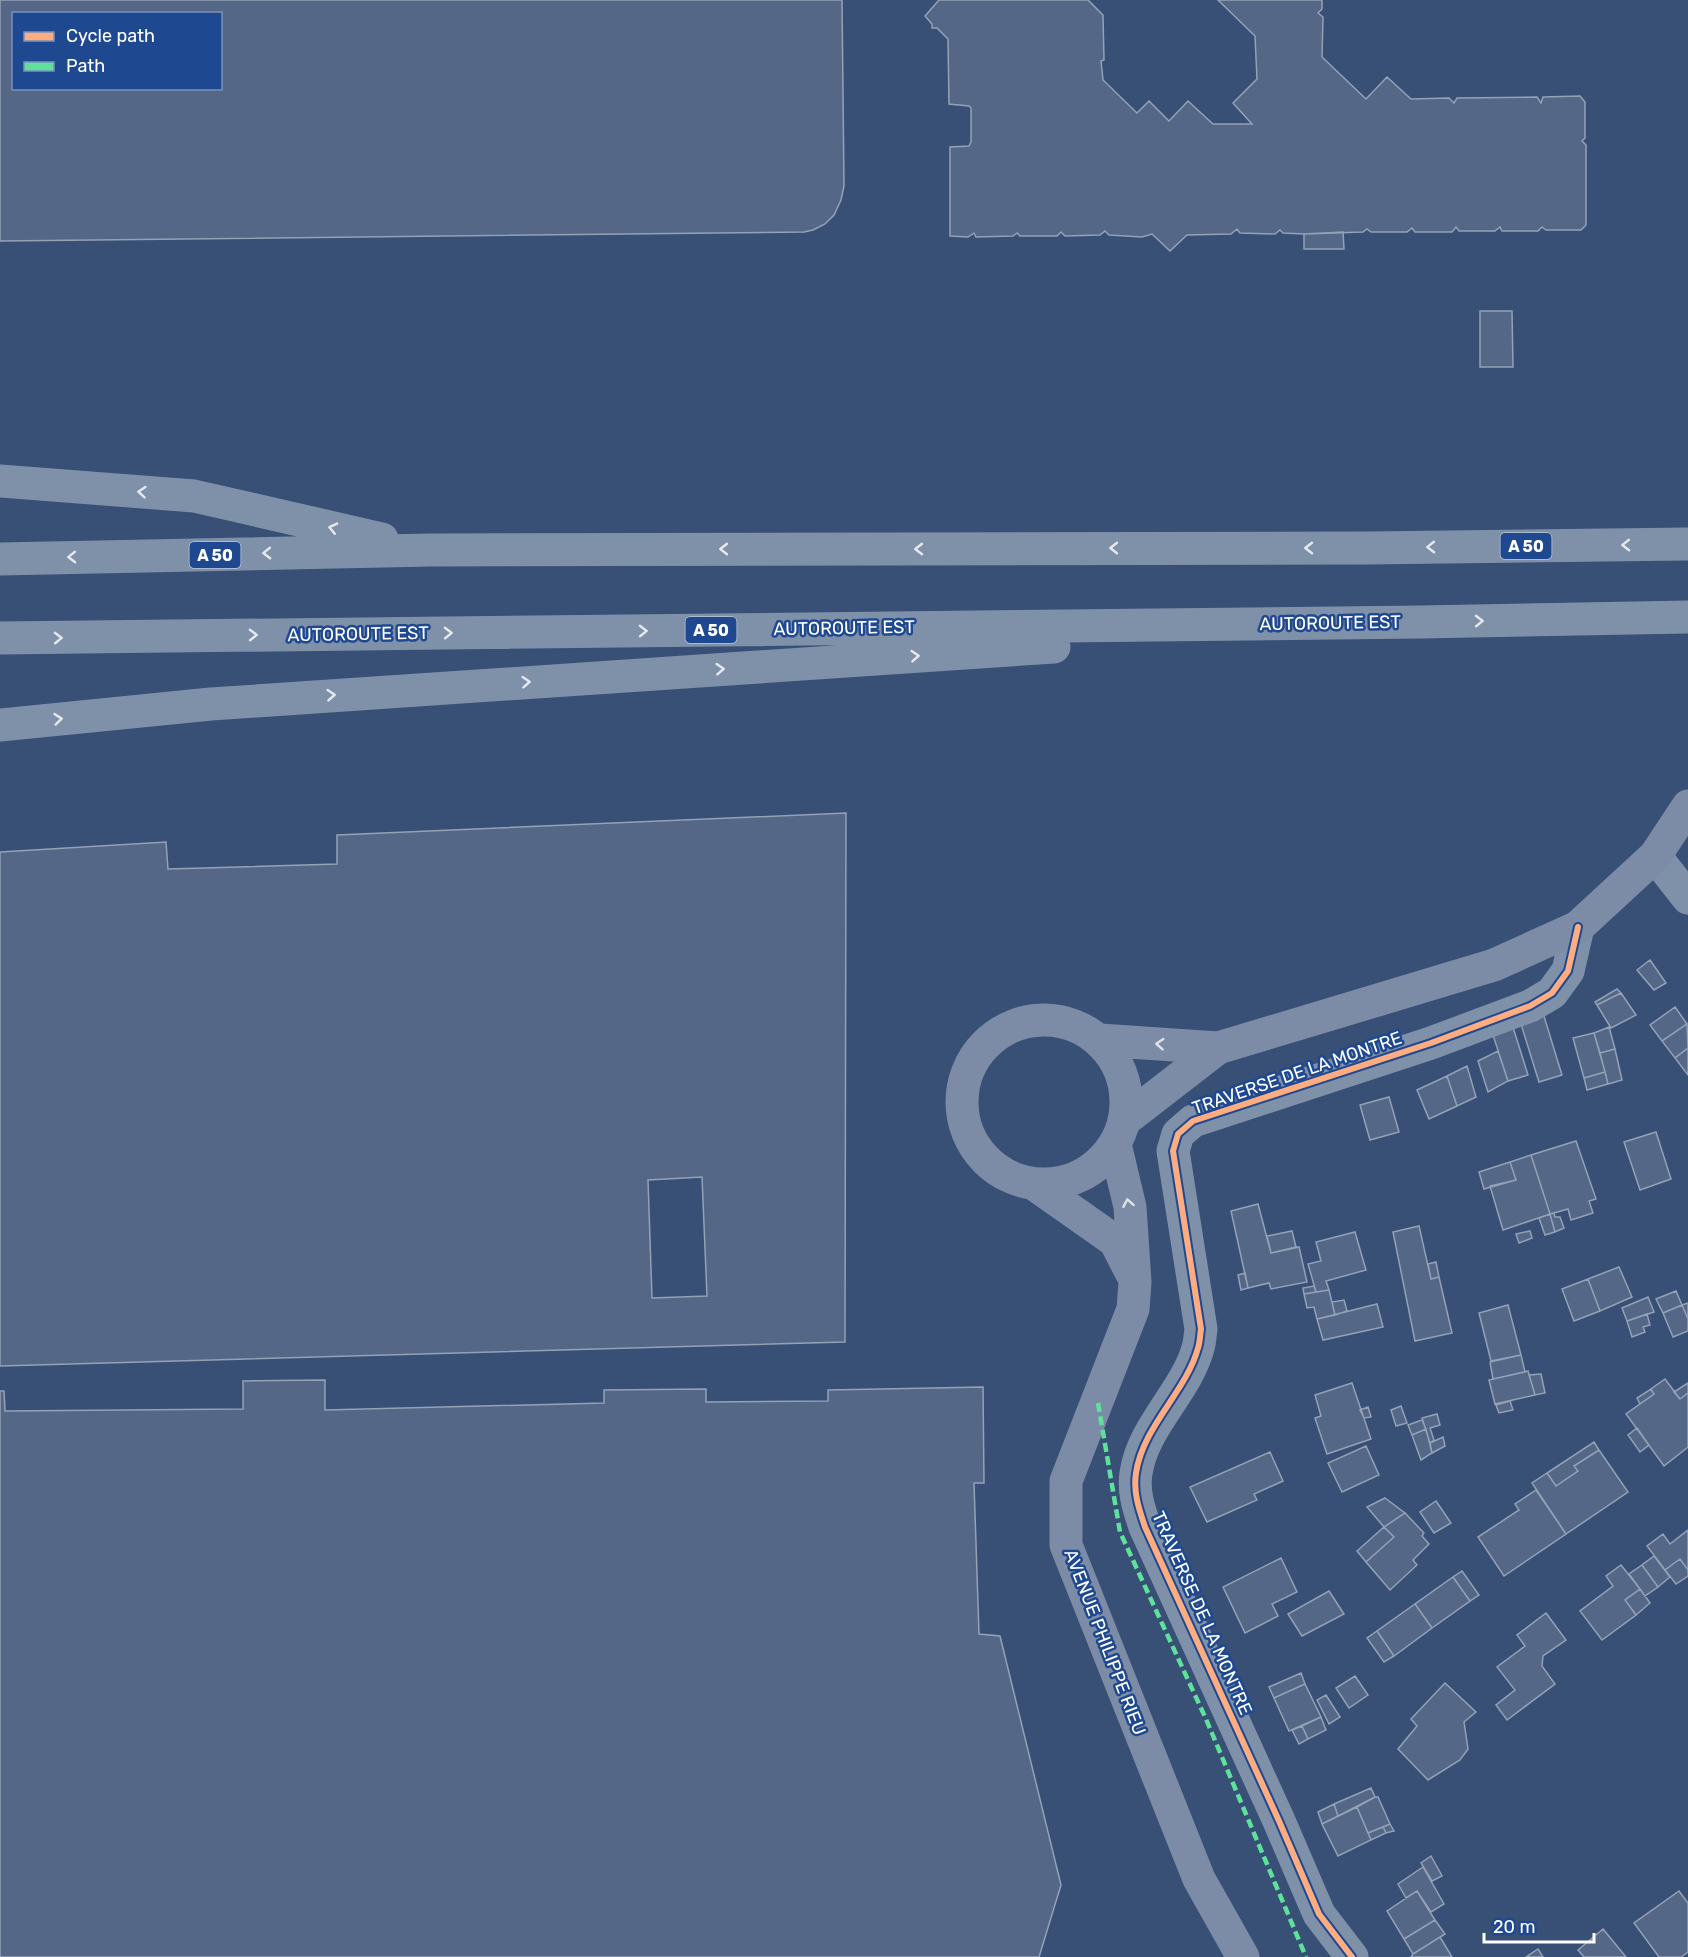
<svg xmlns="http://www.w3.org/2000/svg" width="1688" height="1957" viewBox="0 0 1688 1957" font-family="Rubik,sans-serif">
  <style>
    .building { fill: #546786; stroke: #94a2b7; stroke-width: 1.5; fill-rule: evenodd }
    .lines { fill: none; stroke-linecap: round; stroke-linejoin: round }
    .street { stroke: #7f90a9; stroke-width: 33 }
    .secondary { stroke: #7c8ba6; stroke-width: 33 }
    .highway { stroke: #7f90a9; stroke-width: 33 }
    .quiet { stroke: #60e19b; stroke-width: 4.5; stroke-dasharray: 9 4.5; stroke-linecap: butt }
    .cycleway-casing { stroke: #1e4990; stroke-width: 10 }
    .cycleway { stroke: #ffac80; stroke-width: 6 }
    .oneway { stroke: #e5e9ee }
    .oneway2 { stroke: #dee2e9 }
    .labels { text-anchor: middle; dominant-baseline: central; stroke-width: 5; stroke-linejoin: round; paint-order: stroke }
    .shield { fill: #1e4990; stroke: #bcc8de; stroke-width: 1.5 }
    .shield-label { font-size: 16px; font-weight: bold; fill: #fff }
    .street-label { font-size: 18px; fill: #fff; stroke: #1e4990 }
  </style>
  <rect width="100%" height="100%" fill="#384f76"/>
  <!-- building -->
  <path class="building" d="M0 0H842L844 186 841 200 834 215 825 224 813 230 804 232 0 241ZM14 14H220V88H14Z
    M939 0H1088L1103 15 1104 60 1101 61 1103 80 1137 113 1149 101 1169 121 1188 101 1213 124H1252L1233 103 1257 79 1255 36 1218 0H1322V9L1318 13 1323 17 1322 57 1366 99 1387 77 1411 99 1449 98 1454 103 1457 98 1537 97 1541 103 1543 97 1580 96 1585 102V138L1582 141 1586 145V225L1581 230H1546L1542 227 1538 231H1502L1500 227 1495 231H1459L1456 227 1452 232H1415L1412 228 1407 232H1371L1367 229 1363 232 1304 234 1283 233 1280 230 1275 234 1240 233 1237 229 1231 234 1187 235 1170 251 1152 234 1142 237 1109 235 1105 231 1100 235 1065 236 1061 232 1057 236H1020L1017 233 1013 236 976 237 974 233 968 237 950 236V147L969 146 971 142V108L969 106 949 104 948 39 937 28H932V24L925 16Z
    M1343 232 1344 249H1304V234Z
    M1480 311H1512L1513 367H1480Z
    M846 813 845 1342 0 1366V852L166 842 168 869 337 864V835ZM702 1177 707 1296 652 1298 648 1180Z
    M1650 960 1666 983 1654 990 1637 970Z
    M1617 989 1621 993 1597 1005 1595 1002Z
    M1621 993 1636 1015 1611 1028 1597 1005Z
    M1675 1007 1687 1024 1662 1041 1650 1025Z
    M1543 1013 1562 1075 1539 1082 1520 1021Z
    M1512 1024 1528 1075 1508 1081 1492 1032Z
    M1687 1024 1688 1048 1675 1058 1662 1041Z
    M1609 1027 1615 1049 1600 1053 1594 1033Z
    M1594 1033 1605 1072 1584 1078 1573 1038Z
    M1688 1048V1075L1675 1058Z
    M1615 1049 1622 1080 1608 1084 1600 1053Z
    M1498 1051 1508 1081 1488 1092 1478 1061Z
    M1467 1066 1476 1097 1457 1106 1447 1076Z
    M1605 1072 1608 1084 1587 1090 1584 1078Z
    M1447 1076 1457 1106 1429 1119 1417 1090Z
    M1389 1097 1399 1132 1370 1140 1360 1105Z
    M1656 1132 1671 1179 1640 1190 1624 1142Z
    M1576 1141 1596 1199 1589 1201 1593 1213 1571 1220 1568 1209 1550 1214 1531 1155Z
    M1531 1155 1550 1214 1503 1230 1490 1186 1516 1180 1510 1162Z
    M1510 1162 1516 1180 1484 1189 1479 1172Z
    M1258 1204 1271 1253 1299 1247 1307 1282 1271 1289 1269 1283 1248 1288 1231 1211Z
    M1554 1213 1555 1217H1560L1564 1228 1555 1232 1550 1214Z
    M1550 1214 1555 1232 1545 1235 1539 1218Z
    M1419 1226 1431 1279 1439 1277 1452 1333 1415 1341 1393 1232Z
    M1292 1231 1296 1247 1271 1253 1267 1236Z
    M1530 1231 1532 1238 1519 1243 1516 1234Z
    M1355 1232 1366 1270 1326 1281 1329 1290 1316 1292 1308 1264 1321 1261 1316 1242Z
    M1436 1262 1439 1277 1431 1279 1428 1264Z
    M1619 1267 1632 1297 1600 1311 1588 1279Z
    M1245 1273 1248 1288 1241 1290 1238 1275Z
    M1588 1279 1600 1311 1574 1321 1562 1289Z
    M1314 1286 1316 1292 1304 1294 1303 1288Z
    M1329 1290 1335 1315 1317 1319 1314 1307 1307 1308 1304 1294Z
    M1676 1291 1682 1305 1663 1313 1656 1299Z
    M1648 1297 1654 1312 1627 1321 1622 1308Z
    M1344 1300 1347 1311 1335 1315 1332 1302Z
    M1688 1303V1319L1682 1305Z
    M1377 1304 1383 1327 1323 1340 1317 1319Z
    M1508 1305 1521 1355 1491 1361 1479 1313Z
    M1682 1305 1688 1319V1331L1673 1337 1663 1313Z
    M1647 1314 1650 1325 1643 1327 1645 1332 1632 1337 1627 1321Z
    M1521 1355 1525 1372 1493 1379 1490 1362Z
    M1528 1371 1535 1395 1495 1404 1489 1380Z
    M1541 1374 1545 1393 1535 1395 1529 1375Z
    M1665 1379 1680 1399 1688 1393V1447L1664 1466 1626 1414 1654 1394 1651 1389Z
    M325 1380V1410L604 1403V1390L706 1389V1402L828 1401V1390L983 1387 984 1483H974L979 1634 1000 1636 1061 1885 1039 1957H0V1391H4L5 1411 243 1409V1381Z
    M1352 1383 1371 1439 1327 1454 1315 1418 1321 1416 1315 1395Z
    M1688 1383V1393L1680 1399 1674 1392Z
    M1651 1389 1654 1394 1640 1404 1637 1398Z
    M1510 1401 1513 1410 1499 1413 1496 1405Z
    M1401 1406 1407 1423 1396 1426 1391 1410Z
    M1368 1407 1371 1417 1364 1418 1360 1410Z
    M1437 1414 1440 1425 1430 1428 1434 1440 1430 1443 1422 1418Z
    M1422 1420 1426 1429 1412 1435 1408 1425Z
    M1637 1428 1649 1445 1640 1452 1628 1435Z
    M1426 1429 1432 1453 1421 1460 1412 1435Z
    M1443 1437 1445 1446 1432 1453 1430 1443Z
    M1594 1442 1599 1450 1574 1466 1578 1471 1556 1486 1547 1473Z
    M1366 1446 1379 1475 1342 1492 1328 1463Z
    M1599 1450 1628 1492 1566 1534 1532 1483 1547 1473 1556 1486 1578 1471 1574 1466Z
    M1270 1452 1283 1481 1254 1494 1257 1500 1207 1522 1190 1487Z
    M1536 1490 1566 1534 1504 1576 1478 1537 1519 1510 1515 1504Z
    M1385 1498 1405 1513 1384 1527 1367 1507Z
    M1436 1501 1451 1523 1434 1533 1420 1512Z
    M1405 1513 1424 1533 1422 1536 1429 1544 1413 1560 1417 1565 1390 1590 1366 1562 1394 1537 1384 1527Z
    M1384 1527 1394 1537 1366 1562 1357 1551Z
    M1688 1530V1570L1680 1559 1665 1570 1647 1546 1663 1534 1670 1544Z
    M1654 1556 1670 1577 1658 1587 1642 1565Z
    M1281 1558 1297 1592 1272 1604 1278 1616 1245 1633 1223 1587Z
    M1680 1559 1688 1570V1576L1676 1584 1665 1570Z
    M1621 1565 1640 1589 1625 1600 1636 1615 1602 1640 1580 1611 1613 1586 1606 1576Z
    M1642 1565 1658 1587 1645 1596 1629 1574Z
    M1462 1571 1479 1595 1470 1601 1453 1577Z
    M1453 1577 1470 1601 1432 1628 1415 1604Z
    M1640 1589 1650 1603 1636 1615 1625 1600Z
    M1329 1591 1344 1614 1302 1636 1288 1614Z
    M1415 1604 1432 1628 1394 1656 1377 1631Z
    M1546 1613 1566 1640 1543 1656 1542 1666 1555 1684 1507 1720 1496 1705 1515 1690 1497 1667 1525 1646 1517 1635Z
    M1377 1631 1394 1656 1384 1662 1367 1638Z
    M1301 1673 1305 1684 1274 1698 1269 1687Z
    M1355 1676 1368 1695 1349 1708 1336 1688Z
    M1445 1683 1476 1712 1464 1722 1468 1749 1460 1760 1428 1780 1398 1749 1417 1726 1411 1719Z
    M1305 1684 1321 1717 1289 1731 1274 1698Z
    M1326 1695 1340 1717 1329 1724 1317 1700Z
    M1321 1717 1326 1730 1308 1739 1302 1726Z
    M1302 1726 1308 1739 1299 1744 1292 1730Z
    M1371 1788 1375 1797 1338 1816 1334 1804Z
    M1375 1797H1378L1390 1824 1368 1833 1357 1807Z
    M1334 1804 1338 1816 1322 1824 1318 1812Z
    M1357 1807 1371 1840 1338 1856 1322 1824Z
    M1390 1824 1394 1831 1386 1833 1383 1827Z
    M1383 1827 1386 1833 1371 1840 1368 1833Z
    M1431 1856 1442 1876 1432 1881 1421 1863Z
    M1423 1867 1444 1904 1431 1912 1417 1891 1406 1898 1398 1884Z
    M1417 1891 1435 1920 1404 1939 1387 1911Z
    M1679 1891 1688 1903V1952L1681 1957H1659L1634 1923Z
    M1435 1920 1445 1934 1413 1954 1404 1939Z
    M1603 1929 1626 1957H1584L1578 1950Z
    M1440 1937 1452 1957H1411L1413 1954Z
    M1538 1949 1543 1957H1526Z"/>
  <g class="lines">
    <!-- street -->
    <path class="street" d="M1655 856 1688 898
      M1352 1957 1319 1914 1279 1821 1145 1527C1139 1509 1133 1492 1136 1473 1143 1426 1186 1392 1198 1348 1200 1342 1200 1335 1201 1329L1173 1151 1178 1134 1193 1121 1431 1043 1530 1006 1552 993 1568 971 1578 927"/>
    <!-- secondary -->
    <path class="secondary" d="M962 1102a82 82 0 1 1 164 0a82 82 0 1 1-164 0Z
      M1100 1040 1218 1048 1494 965 1578 927 1655 856 1688 806
      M1125 1120 1218 1048
      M1115 1144 1130 1207 1135 1282 1133 1309 1066 1481V1545L1199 1879 1243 1957
      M1034 1184 1115 1241 1132 1274"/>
    <!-- highway -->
    <path class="highway" d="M0 481 194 496 382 539
      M0 559 431 550 1368 548 1688 544
      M0 638 1421 622 1688 617
      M0 725 211 704 1054 647"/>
    <!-- quiet -->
    <path class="quiet" d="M1098 1403 1120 1532 1206 1719 1306 1957"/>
    <!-- cycleway casing -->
    <g class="cycleway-casing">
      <path id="cycleway" d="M1352 1957 1319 1914 1279 1821 1145 1527C1139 1509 1133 1492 1136 1473 1143 1426 1186 1392 1198 1348 1200 1342 1200 1335 1201 1329L1173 1151 1178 1134 1193 1121 1431 1043 1530 1006 1552 993 1568 971 1578 927"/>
    </g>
    <!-- cycleway -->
    <use href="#cycleway" class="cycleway"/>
  </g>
  <!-- one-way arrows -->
  <defs><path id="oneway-chevron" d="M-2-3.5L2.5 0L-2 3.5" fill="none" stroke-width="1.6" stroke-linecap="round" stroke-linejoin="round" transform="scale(1.5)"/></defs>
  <g class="oneway">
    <use href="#oneway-chevron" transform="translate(142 492) rotate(-175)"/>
    <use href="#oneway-chevron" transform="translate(333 528) rotate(-167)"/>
    <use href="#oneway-chevron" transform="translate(1626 545) rotate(179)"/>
    <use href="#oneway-chevron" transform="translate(1431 547) rotate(179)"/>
    <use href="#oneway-chevron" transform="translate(1114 548) rotate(180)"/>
    <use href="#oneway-chevron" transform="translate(1309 548) rotate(180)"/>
    <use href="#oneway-chevron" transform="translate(724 549) rotate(180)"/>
    <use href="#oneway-chevron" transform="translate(919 549) rotate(180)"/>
    <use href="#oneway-chevron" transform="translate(267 553) rotate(179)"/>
    <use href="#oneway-chevron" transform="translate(72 557) rotate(179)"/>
    <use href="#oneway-chevron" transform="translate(1479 621) rotate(-1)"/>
    <use href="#oneway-chevron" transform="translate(643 631) rotate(-1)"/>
    <use href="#oneway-chevron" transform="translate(448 633) rotate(-1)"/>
    <use href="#oneway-chevron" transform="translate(253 635) rotate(-1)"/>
    <use href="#oneway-chevron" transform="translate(58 638) rotate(-1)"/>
    <use href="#oneway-chevron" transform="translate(915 656) rotate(-4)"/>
    <use href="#oneway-chevron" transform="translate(720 669) rotate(-4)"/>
    <use href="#oneway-chevron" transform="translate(526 682) rotate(-4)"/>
    <use href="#oneway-chevron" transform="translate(331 695) rotate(-4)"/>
    <use href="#oneway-chevron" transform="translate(58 719) rotate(-6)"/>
  </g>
  <g class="oneway2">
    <use href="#oneway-chevron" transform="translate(1160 1044) rotate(-176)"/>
    <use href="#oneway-chevron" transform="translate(1128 1203) rotate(-100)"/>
  </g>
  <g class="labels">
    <!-- shield labels -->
    <g class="shield">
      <rect x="1500.5" y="533" width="51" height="26" rx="4.5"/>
      <rect x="189.5" y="542" width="51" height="26" rx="4.5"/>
      <rect x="685.5" y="617" width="51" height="26" rx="4.5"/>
    </g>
    <g class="shield-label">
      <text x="1526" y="546">A 50</text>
      <text x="215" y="555">A 50</text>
      <text x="711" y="630">A 50</text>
    </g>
    <!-- street labels -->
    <g class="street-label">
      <text transform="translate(1330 623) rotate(-1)">AUTOROUTE EST</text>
      <text transform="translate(844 628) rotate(-1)">AUTOROUTE EST</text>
      <text transform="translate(358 634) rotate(-1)">AUTOROUTE EST</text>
      <text transform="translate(1297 1073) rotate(-19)">TRAVERSE DE LA MONTRE</text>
      <text transform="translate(1202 1613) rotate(66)">TRAVERSE DE LA MONTRE</text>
      <text transform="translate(1105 1642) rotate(69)">AVENUE PHILIPPE RIEU</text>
    </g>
  </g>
  <!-- legend -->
  <rect x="12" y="12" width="210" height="78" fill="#1e4990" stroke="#7892bc" stroke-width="1.5"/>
  <rect x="24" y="32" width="30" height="9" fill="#ffac80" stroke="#7892bc" stroke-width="1.5"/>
  <text x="66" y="42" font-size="18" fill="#ffffff">Cycle path</text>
  <rect x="24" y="62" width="30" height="9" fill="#60e19b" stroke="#7892bc" stroke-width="1.5"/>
  <text x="66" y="72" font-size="18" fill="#ffffff">Path</text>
  <!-- scale -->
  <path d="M1484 1933v9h110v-9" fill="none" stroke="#ffffff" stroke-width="3"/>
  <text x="1493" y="1933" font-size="18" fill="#ffffff" stroke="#1e4990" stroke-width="4.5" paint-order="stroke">20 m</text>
</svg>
